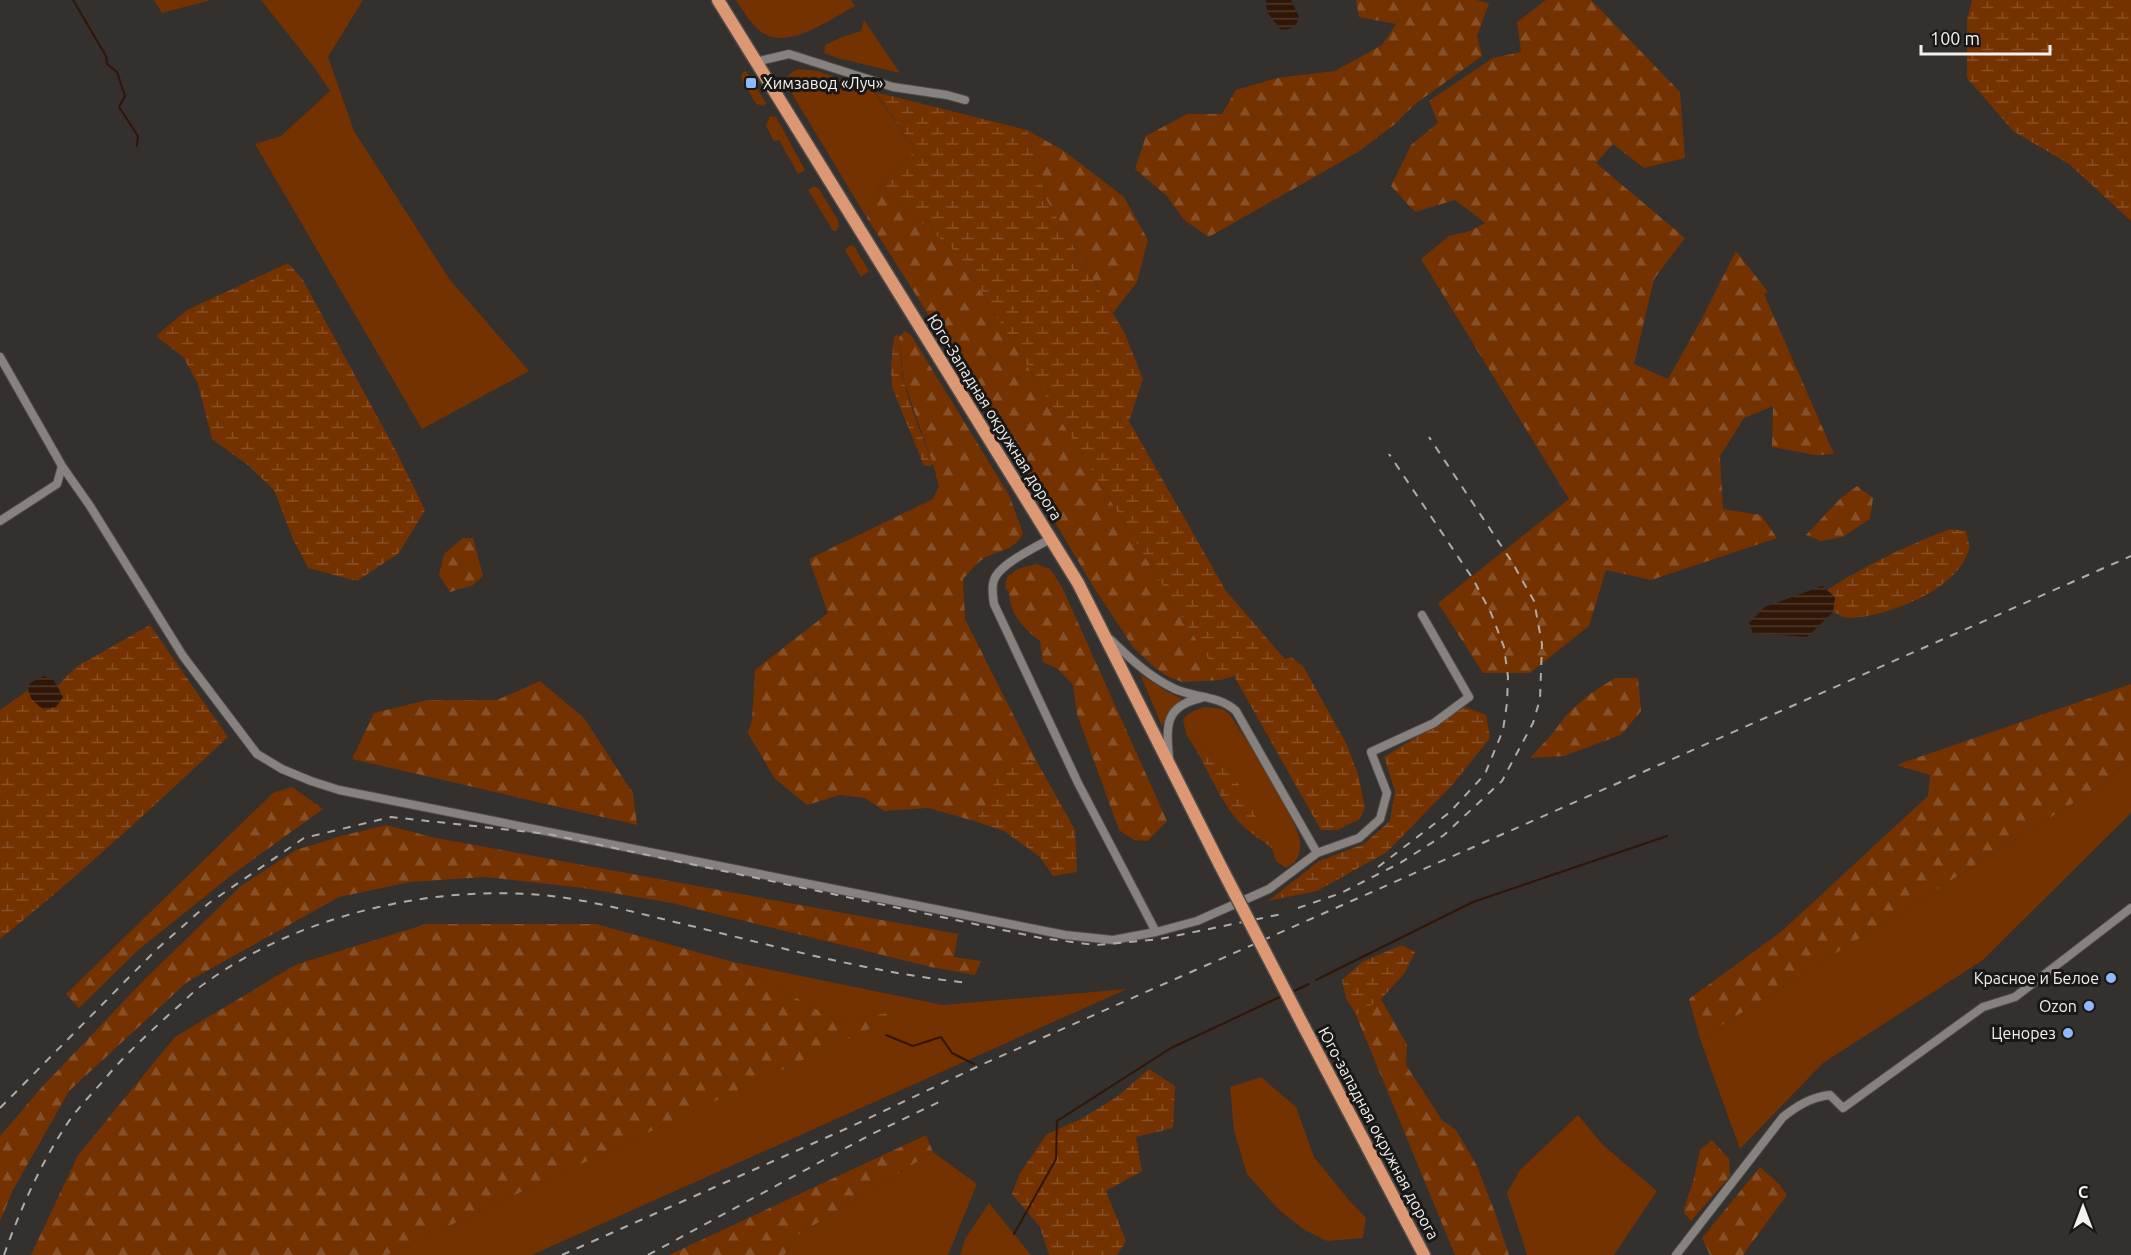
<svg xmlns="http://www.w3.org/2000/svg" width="2131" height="1255" viewBox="0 0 2131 1255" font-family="Ubuntu,sans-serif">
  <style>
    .green { fill: #733200 }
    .forest { fill: url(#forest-firs) }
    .wetland { fill: url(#wetland-marsh) }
    .water { fill: url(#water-rules) }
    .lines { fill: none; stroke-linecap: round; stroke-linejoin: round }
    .stream { stroke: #301606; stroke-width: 2 }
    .minor-casing { stroke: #4f4c4a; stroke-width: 10 }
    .trunk-casing { stroke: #4f4c4a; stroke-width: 15 }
    .minor { stroke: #878280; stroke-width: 8 }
    .trunk { stroke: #db9872; stroke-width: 12 }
    .rail { stroke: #aeaba9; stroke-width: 2; stroke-dasharray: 8 8; stroke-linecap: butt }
    .trunk-bridge-casing { stroke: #4f4c4a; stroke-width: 15; stroke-linecap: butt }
    .trunk-bridge { stroke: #db9872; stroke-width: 12 }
    .poi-dot { fill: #8eb9fc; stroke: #1a1817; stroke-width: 2 }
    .labels { text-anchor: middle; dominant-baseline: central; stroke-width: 6; stroke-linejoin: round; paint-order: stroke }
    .poi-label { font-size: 16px; fill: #f3f1ef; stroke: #1a1817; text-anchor: end }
    .street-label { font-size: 16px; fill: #f3f1ef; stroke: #1a1817 }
  </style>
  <defs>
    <pattern id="forest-firs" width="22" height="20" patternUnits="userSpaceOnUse" patternTransform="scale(1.5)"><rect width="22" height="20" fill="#733200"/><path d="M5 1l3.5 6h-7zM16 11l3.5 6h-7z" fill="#875026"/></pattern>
    <pattern id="wetland-marsh" width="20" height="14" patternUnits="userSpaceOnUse" patternTransform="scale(1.5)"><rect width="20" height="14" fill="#733200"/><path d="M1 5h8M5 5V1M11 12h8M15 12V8" fill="none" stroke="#875026"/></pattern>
    <pattern id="water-rules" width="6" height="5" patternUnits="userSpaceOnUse" patternTransform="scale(1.5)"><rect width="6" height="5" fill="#301606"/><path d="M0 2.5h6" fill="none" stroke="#4e382b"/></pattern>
  </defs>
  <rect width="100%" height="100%" fill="#33302e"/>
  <!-- green -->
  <path class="green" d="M154 0H211L162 13Z
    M261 0H363L328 57 354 131 450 280 529 371 422 429 255 144 281 136 330 91 314 67Z
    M736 0H851L855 6C831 19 789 50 763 33 754 28 741 8 736 0Z
    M864 20 900 73 837 58 824 53 825 45 842 37 861 31Z
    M798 69 818 71 874 92 916 150 879 186 867 218 795 99 790 89 789 74Z
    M746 71 766 103 764 106 756 104 741 78 742 73Z
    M770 116 776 117 805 170 798 174 779 140 774 141 766 126Z
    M812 187H817L819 189 838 220 839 227 836 231H833L808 190Z
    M850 245 854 246 869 271 861 277 845 250Z
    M1140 674 1166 691 1182 699 1171 708 1162 726Z
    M1205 707 1223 709 1229 714C1243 732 1300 824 1300 842 1301 855 1297 862 1286 868L1276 861 1272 849 1232 772 1186 734 1183 720C1188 712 1196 710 1205 707Z
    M2131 760V813L1983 960 1823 1063 1740 1149 1700 1039 2097 788Z
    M733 962 943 1005 1127 989 532 1255H387L911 1009 839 1022Z
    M1261 1077 1296 1107 1314 1157 1349 1200 1366 1218 1363 1238 1327 1241 1303 1229 1277 1208 1247 1174 1234 1131 1230 1087Z
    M1578 1115 1603 1145 1657 1191 1614 1255H1527L1507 1193 1520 1170Z
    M933 1152 977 1184 948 1255H784L796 1236Z
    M989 1203 1031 1255H960L965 1239Z"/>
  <!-- forest -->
  <path class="forest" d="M1356 0H1476L1489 3 1477 36 1482 56 1415 104 1395 124 1358 152 1209 237 1184 220 1167 196 1135 169 1146 136 1187 114H1222L1236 90 1277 78 1335 71 1382 45 1396 24 1359 17Z
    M1546 0H1591L1680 92 1685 158 1644 168 1613 144 1596 163 1685 238 1654 279 1634 364 1668 379 1699 324 1736 251 1768 292 1764 294 1834 454 1815 455 1772 447 1773 406 1744 418 1720 456 1723 509 1761 515 1777 538 1651 580 1606 570 1589 626 1530 673H1483L1438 603 1569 499 1421 259 1449 236 1470 231 1485 223 1455 200 1415 212 1391 186 1411 145 1438 123 1429 101 1493 58 1521 52 1517 22Z
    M1027 130 1064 151 1124 197 1148 240 1137 282 1113 313 1047 201Z
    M879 186 959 255 1221 680 1182 682 1169 677 1154 667 1133 647 1093 586 978 393 867 218Z
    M905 331 911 335 1009 495 1023 533C1015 552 994 550 980 561 974 566 968 574 963 579L965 619 1037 762 1022 759 995 781 984 810 974 821 928 808 884 811 865 798 840 795 807 805 775 779 748 733 752 720 755 670 828 613 809 559 933 499 939 486 933 464 904 382 899 337Z
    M1857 486 1873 498 1870 519 1843 537 1821 541 1806 535 1841 498Z
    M463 538H473L483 576 473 585 450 592 439 575 444 554Z
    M1036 564 1050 569 1062 587 1167 821 1148 841 1134 840 1119 830 1077 714 1073 685 1058 669 1043 662 1040 641C1028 632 1015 620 1011 605 1009 597 1011 594 1005 587L1007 577 1018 569Z
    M1615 678H1638L1641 711 1621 735 1564 756 1530 758 1552 734 1568 713 1590 694Z
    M540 681 584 718 633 793 637 825 352 759 374 713 427 700H497Z
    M2131 684V760L2097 788 1700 1039 1689 999 1782 931 1928 796 1930 775 1896 765Z
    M292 787 323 809 233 874 137 951 79 1008 66 994 273 793Z
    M386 825 431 837 958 934 954 957 981 961 975 975 931 967 672 903 583 888 486 877 410 882 339 897 187 982 69 1091 13 1190 0 1221V1136L42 1087 146 978 241 886 296 850 341 836Z
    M426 924H596L733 962 839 1022 914 1008 387 1255H31L78 1155 175 1037 295 965Z
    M1381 999 1407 1045 1406 1065 1442 1120 1456 1130 1477 1166 1497 1218 1509 1255H1455L1356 1015Z
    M926 1135 933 1152 796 1236 784 1255H669Z
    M1712 1140 1729 1159 1730 1176 1691 1221 1684 1213V1208L1693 1182 1700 1150Z
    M1760 1167 1779 1184 1787 1195 1743 1255H1710L1702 1238Z"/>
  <!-- wetland -->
  <path class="wetland" d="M1972 0H2131V221L2069 164 2013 131 1967 78V20Z
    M875 92 1027 130 1047 201 1125 334 1143 379 1129 421 1226 591 1285 659 1291 657 1303 666 1346 743 1358 774 1365 808 1360 819 1337 830H1321L1234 676 1221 680 959 255 879 186 916 150Z
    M288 263 303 280 396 451 425 510 399 553 357 581 308 568 293 539 274 490 249 466 212 439 198 384 183 357 156 336 187 310Z
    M896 335H898C902 350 900 367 904 382 911 410 923 437 933 464L930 466H924L892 387 891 366 894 337Z
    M1950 529 1966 531C1967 536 1970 544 1969 549 1958 590 1889 616 1850 618 1845 618 1838 614 1833 612L1835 597 1827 590C1862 567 1910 544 1950 529Z
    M150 625 228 737C154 806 80 875 0 939V710L28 690 32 700 63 697 57 686 76 667Z
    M1465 707 1486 715 1490 738 1453 784 1387 852 1317 891 1268 901 1319 861 1364 844 1390 821 1395 791 1384 757Z
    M1186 734 1232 772 1273 849C1262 840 1248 832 1239 822 1216 796 1206 762 1186 734Z
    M1022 759 1037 762 1075 830 1077 872 1053 876 1040 857 1004 831 974 821 984 810 995 781Z
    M1402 945 1415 952 1404 974 1381 999 1356 1015 1346 998 1342 980 1362 962Z
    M1149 1069 1175 1086 1173 1128 1136 1137 1142 1171 1106 1191 1126 1241 1117 1255H1049L1040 1227 1012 1194 1020 1173 1047 1134 1081 1119 1118 1096Z"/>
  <!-- water -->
  <path class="water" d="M1266 0H1291L1299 17C1295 28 1292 30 1280 29L1267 12Z
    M1822 586 1835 597 1833 612 1807 637 1753 633 1749 623 1765 607Z
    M44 676 53 679 63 697 56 707 44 710 32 700 28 690 30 683Z"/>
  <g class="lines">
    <!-- stream -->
    <path class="stream" d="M73 0 106 56 107 64 117 72 125 96 119 107 138 136 137 146
      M1316 980 1473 902 1667 836
      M1292 992 1309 984
      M886 1035 913 1046 941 1037 952 1053 974 1064
      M1014 1234 1056 1159 1057 1121 1171 1048 1284 995"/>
    <!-- minor casing -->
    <g class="minor-casing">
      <path id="minor" d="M755 62 789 54 893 87 947 95 965 100
        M0 357 62 466 90 506 183 656 257 754 282 769 311 781 339 790 1065 935 1113 940 1156 932 1197 921 1269 889 1317 853 1359 838 1380 819 1387 793 1371 752 1434 723 1469 697 1422 615
        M0 521 57 484 62 466
        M1052 538C1038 546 999 564 994 580 991 587 993 596 994 604L1078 783 1156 932
        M1111 640C1131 659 1149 677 1175 689 1195 698 1219 695 1236 711L1317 853
        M1169 757C1166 725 1165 706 1201 698
        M1676 1255 1783 1117C1797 1106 1811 1097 1830 1095L1843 1108 1983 1007 2015 997 2131 908"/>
    </g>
    <!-- trunk casing -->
    <g class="trunk-casing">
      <path id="trunk" d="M718 0 1078 583 1220 865
        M1304 1027 1424 1255"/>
    </g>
    <!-- minor -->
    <use href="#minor" class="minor"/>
    <!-- trunk -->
    <use href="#trunk" class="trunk"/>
    <!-- rail -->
    <path class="rail" d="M1378 867 1450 812 1485 774 1503 730 1507 703 1508 677 1504 647 1491 613 1473 579 1389 454
      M1298 908 1341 893 1400 863 1444 835 1502 781 1533 723 1540 699 1542 644 1534 601 1512 562 1429 437
      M0 1108 157 949 209 903 304 838 391 817 548 834 1041 938 1096 945 1160 939 1282 914
      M4 1255C20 1210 39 1167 65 1127 77 1108 95 1091 109 1074 129 1051 151 1031 174 1010 184 1002 193 991 204 984 298 915 435 883 551 896 594 901 637 913 679 923 775 946 871 973 969 983
      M562 1255 850 1127 981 1065 2131 556
      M648 1255 870 1135 941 1101"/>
    <!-- trunk-bridge casing -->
    <g class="trunk-bridge-casing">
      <path id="trunk-bridge" d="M1220 865 1304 1027"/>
    </g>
    <!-- trunk-bridge -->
    <use href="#trunk-bridge" class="trunk-bridge"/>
  </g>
  <!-- markers -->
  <g class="poi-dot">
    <rect x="745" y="77" width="12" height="12" rx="3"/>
    <circle cx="2111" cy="978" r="6"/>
    <circle cx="2089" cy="1006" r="6"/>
    <circle cx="2068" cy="1033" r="6"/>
  </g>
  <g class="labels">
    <!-- poi labels -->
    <g class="poi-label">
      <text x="763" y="83" text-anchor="start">Химзавод «Луч»</text>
      <text x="2099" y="978">Красное и Белое</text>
      <text x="2077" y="1006">Ozon</text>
      <text x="2056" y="1033">Ценорез</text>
    </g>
    <!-- street labels -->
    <g class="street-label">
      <text transform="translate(995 417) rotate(58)">Юго-Западная окружная дорога</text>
      <text transform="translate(1379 1133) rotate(62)">Юго-западная окружная дорога</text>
    </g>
  </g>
  <!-- north arrow -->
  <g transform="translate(2083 1207)" stroke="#1a1817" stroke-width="4.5" paint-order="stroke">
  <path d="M0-4.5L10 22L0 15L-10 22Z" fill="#f3f1ef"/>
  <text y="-9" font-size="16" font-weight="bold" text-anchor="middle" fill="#f3f1ef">С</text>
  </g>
  <!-- scale -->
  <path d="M1921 45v9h129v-9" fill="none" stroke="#f3f1ef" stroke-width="3"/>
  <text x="1930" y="45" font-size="18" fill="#f3f1ef" stroke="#1a1817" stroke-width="4.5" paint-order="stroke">100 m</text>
</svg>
